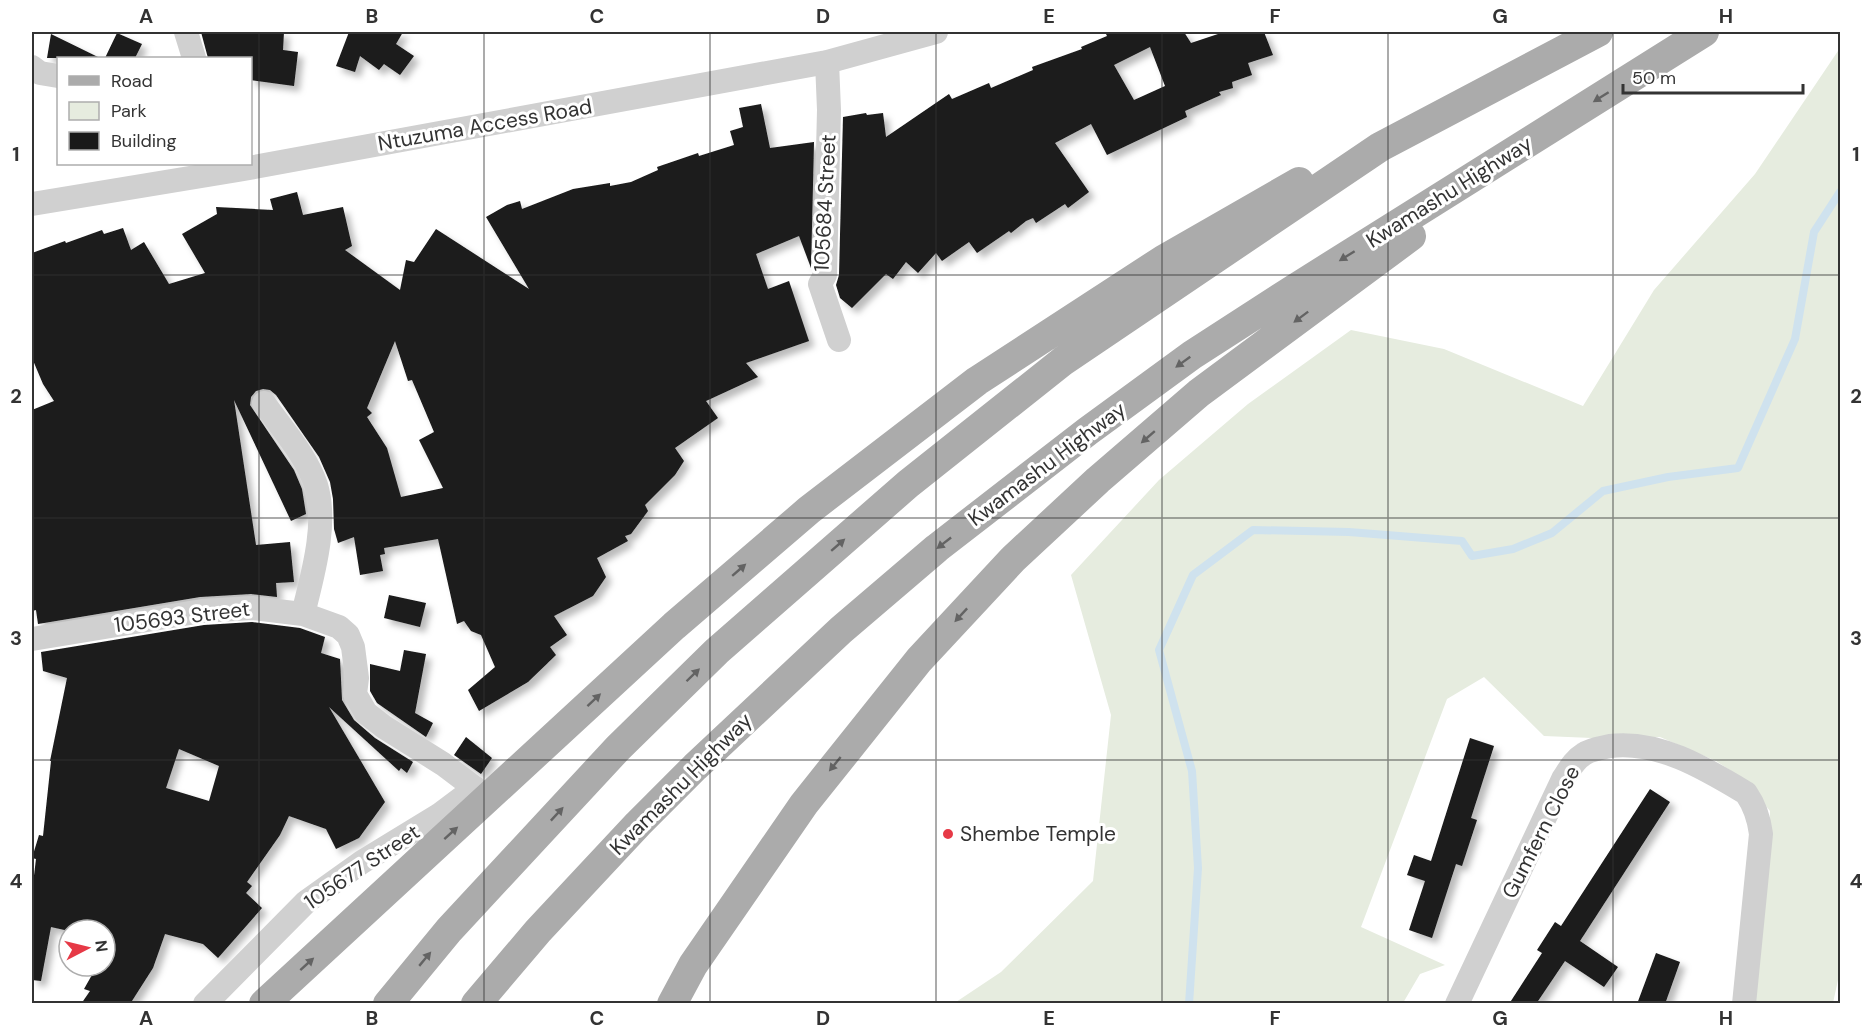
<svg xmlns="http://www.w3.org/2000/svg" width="1872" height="1035" viewBox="0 0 1872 1035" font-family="'DM Sans',sans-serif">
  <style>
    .green { fill: #e6ecdf }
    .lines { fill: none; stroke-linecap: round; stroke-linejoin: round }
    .stream { stroke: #cfe2ee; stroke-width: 8 }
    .building { fill: #1a1a1a; fill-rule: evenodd; filter: url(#shadow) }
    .minor { stroke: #d0d0d0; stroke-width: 24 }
    .major { stroke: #ababab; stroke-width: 30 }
    .oneway { fill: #636363 }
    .grid { fill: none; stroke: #333; stroke-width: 1.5; stroke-opacity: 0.55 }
    .poi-dot { fill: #e63946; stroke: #fff; stroke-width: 2 }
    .labels { text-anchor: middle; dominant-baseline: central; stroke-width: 6; stroke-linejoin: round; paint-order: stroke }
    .street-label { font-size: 21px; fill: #333; stroke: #fff }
    .poi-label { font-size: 21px; fill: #333; stroke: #fff; text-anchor: start }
    .neatline { fill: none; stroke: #333; stroke-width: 2 }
    .grid-label { font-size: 20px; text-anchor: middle; font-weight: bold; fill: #333 }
  </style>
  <defs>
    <filter id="shadow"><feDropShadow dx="5.5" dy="5.5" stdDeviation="3" flood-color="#0004"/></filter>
  </defs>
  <rect width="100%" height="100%" fill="#fff"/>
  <!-- green -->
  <path class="green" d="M1840 48V976L1838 980 1833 1003H1754L1769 839 1770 811 1745 780 1716 761 1660 737 1592 738 1544 736 1484 677 1447 699 1361 927 1445 965 1420 974 1403 1003 953 1004 1001 972 1093 881 1111 715 1071 575 1159 480 1248 404 1351 330 1444 349 1583 406 1654 290 1755 174Z"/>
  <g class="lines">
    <!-- stream -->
    <path class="stream" d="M1189 1004 1198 868 1192 771 1159 650 1193 575 1253 530 1349 532 1462 541 1472 556 1513 549 1552 533 1603 491 1668 477 1738 468 1795 339 1814 232 1840 192"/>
  </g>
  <!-- building -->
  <path class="building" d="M201 32H284L283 50 298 52 294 86 250 80V58H208Z
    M349 32H403L396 44 414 56 400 75 384 64 379 70 360 56 355 72 336 66Z
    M1105 32H1184L1191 43 1224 32H1264L1273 55 1248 63 1252 75 1232 82 1233 88 1219 92 1221 95 1185 111 1187 117 1107 155 1091 124 1055 143 1089 192 1068 208 1065 204 1036 223 1033 218 1026 221 1011 233 1009 231 977 253 969 242 942 261 936 253 918 273 906 262 893 279 886 274 852 308 840 298 836 285 839 275 843 117 866 113 867 115 883 113 886 137 949 94 952 99 989 83 991 88 1033 70 1032 67 1082 49 1081 47 1107 36ZM1150 47 1165 86 1134 100 1114 65Z
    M117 33 142 44 135 58H105Z
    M51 34 100 58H47Z
    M761 104 770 148 814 142 811 268 799 236 756 254 768 289 789 281 809 341 746 363 758 377 706 401 718 418 675 448 684 461 675 475 645 505 648 511 631 534 625 536 628 541 597 558 606 577 593 596 554 616 567 635 550 647 556 655 528 682 479 711 468 690 495 667 481 635 471 631 464 621 457 624 438 539 384 548 385 554 380 555 383 571 360 575 354 537 338 543 334 529 333 499 330 482 319 457 276 395 270 390 263 389 256 391 251 397 250 405 294 470 302 489 306 514 291 521 234 400 256 545 290 542 294 582 276 583 277 597 251 594 200 597 38 624 36 610 32 611V410L54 401 43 384 32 358V253L65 241 66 243 102 230 104 234 123 228 131 250 144 242 169 284 205 273 182 234 217 214 216 207 273 210 270 199 297 192 303 215 343 207 352 246 345 250 400 290 406 260 414 262 436 229 529 289 486 217 507 205 520 201 522 209 573 189 610 183V186L631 182 658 170 657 167 698 153 699 156 734 145 730 131 743 127 739 108ZM395 341 408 381 412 380 434 432 419 440 443 488 401 497 387 448 367 417 372 413 367 408Z
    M389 595 426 603 420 627 384 618Z
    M252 622 300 628 325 637 321 653 340 659 342 700 354 720 375 738 413 762 407 773 401 768 399 771 329 707 385 802 359 838 336 849 326 829 289 816 280 835 247 882 252 886 246 893 262 908 218 958 203 944 165 934 153 968 130 1004H81L90 991 84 989 97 966H105V950L110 940 105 939V930L69 931 51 927 41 981 32 980V892L36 859 32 858 39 835 43 836 51 761H50L67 678 43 671 41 652 204 625ZM179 749 219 766 209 801 166 788Z
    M404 650 426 654 415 713 433 723 426 737 377 703 370 691V664L400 671Z
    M466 737 492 758 481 774 454 755Z
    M1470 738 1494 746 1471 818 1477 820 1462 866 1456 864 1432 938 1409 930 1425 881 1407 875 1414 855 1431 861Z
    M1650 789 1670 802 1580 941 1618 967 1604 987 1565 961 1536 1004H1509L1542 953 1537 950 1555 922 1561 926Z
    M1656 953 1680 962 1665 1004H1637Z"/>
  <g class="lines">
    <!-- minor -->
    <path class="minor" d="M186 32 194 58
      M827 62 829 110 825 275 820 284 839 340
      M32 67 40 73 58 76
      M32 204 238 170 827 62 936 32
      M264 403C282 429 306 455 316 485 328 524 312 577 303 614
      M32 639 202 611 252 608 303 614 339 627 348 635 353 647 357 678 355 694 366 713 384 727 443 764 488 798
      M205 1004 306 902 362 862 439 815 475 788
      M1457 1004 1563 779C1569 770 1574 760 1584 754 1591 749 1601 748 1610 746 1659 740 1706 769 1746 793 1755 806 1759 818 1761 834L1744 1004"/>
    <!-- major -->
    <path class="major" d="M264 1004 674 626 809 510 977 381 1163 260 1299 182
      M388 1004 449 930 618 748 717 651 908 484 1063 361 1380 147 1598 32
      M476 1004 538 931 638 824 695 767 841 630 937 548 1088 431 1192 355 1299 286 1704 32
      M672 1004 693 965 804 804 919 660 1013 559 1098 480 1199 393 1411 236"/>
  </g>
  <!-- one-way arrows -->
  <defs><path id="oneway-solid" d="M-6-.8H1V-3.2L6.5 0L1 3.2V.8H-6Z" transform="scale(1.5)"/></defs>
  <g class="oneway">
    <use href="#oneway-solid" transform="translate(1601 97) rotate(148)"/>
    <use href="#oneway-solid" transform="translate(1347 256) rotate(148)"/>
    <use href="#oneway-solid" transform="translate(1301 317) rotate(143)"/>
    <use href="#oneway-solid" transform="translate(1183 362) rotate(144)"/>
    <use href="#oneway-solid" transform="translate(1148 437) rotate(139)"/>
    <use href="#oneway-solid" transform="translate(944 543) rotate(142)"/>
    <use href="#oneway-solid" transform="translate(838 545) rotate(-41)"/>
    <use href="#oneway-solid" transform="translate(739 570) rotate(-41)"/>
    <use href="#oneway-solid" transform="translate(961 615) rotate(133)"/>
    <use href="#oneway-solid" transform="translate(693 675) rotate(-44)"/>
    <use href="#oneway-solid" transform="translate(594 700) rotate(-43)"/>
    <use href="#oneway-solid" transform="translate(835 764) rotate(129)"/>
    <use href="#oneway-solid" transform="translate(557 814) rotate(-47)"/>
    <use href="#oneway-solid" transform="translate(451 833) rotate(-42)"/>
    <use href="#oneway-solid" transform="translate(425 959) rotate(-50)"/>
    <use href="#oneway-solid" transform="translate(307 964) rotate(-42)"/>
  </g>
  <!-- grid -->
  <path class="grid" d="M259 32V1004M484 32V1004M710 32V1004M936 32V1004M1162 32V1004M1388 32V1004M1613 32V1004M32 275H1840M32 518H1840M32 760H1840"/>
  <!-- markers -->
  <circle class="poi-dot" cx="948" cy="834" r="6"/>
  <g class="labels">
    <!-- street labels -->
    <g class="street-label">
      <text transform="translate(485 125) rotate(-10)">Ntuzuma Access Road</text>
      <text transform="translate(1449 192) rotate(-32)">Kwamashu Highway</text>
      <text transform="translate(825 203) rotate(-87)">105684 Street</text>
      <text transform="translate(1047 464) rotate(-37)">Kwamashu Highway</text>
      <text transform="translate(182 617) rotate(-7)">105693 Street</text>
      <text transform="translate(681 784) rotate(-45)">Kwamashu Highway</text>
      <text transform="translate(1541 832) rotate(-63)">Gumfern Close</text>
      <text transform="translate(362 867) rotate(-34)">105677 Street</text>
    </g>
    <!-- poi labels -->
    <g class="poi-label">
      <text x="960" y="834">Shembe Temple</text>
    </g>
  </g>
  <!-- border -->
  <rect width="1872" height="1035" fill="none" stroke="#ffffff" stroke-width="66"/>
  <!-- legend -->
  <rect x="57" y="57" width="195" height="108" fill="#ffffff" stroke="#adadad" stroke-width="1.5"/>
  <rect x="69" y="76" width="30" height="9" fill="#ababab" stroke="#adadad" stroke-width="1.5"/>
  <text x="111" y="87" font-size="18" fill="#333333">Road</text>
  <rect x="69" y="102" width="30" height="18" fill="#e6ecdf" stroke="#adadad" stroke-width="1.5"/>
  <text x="111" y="117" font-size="18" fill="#333333">Park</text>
  <rect x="69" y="132" width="30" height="18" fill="#1a1a1a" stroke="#adadad" stroke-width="1.5"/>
  <text x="111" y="147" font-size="18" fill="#333333">Building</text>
  <!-- north arrow -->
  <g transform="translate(87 948) rotate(83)"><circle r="28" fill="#ffffff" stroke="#adadad" stroke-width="1.5"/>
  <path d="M0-4.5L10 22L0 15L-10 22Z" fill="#e63946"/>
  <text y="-9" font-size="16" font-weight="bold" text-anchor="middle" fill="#333333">N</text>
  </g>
  <!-- scale -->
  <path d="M1623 84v9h180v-9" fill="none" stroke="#333333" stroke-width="3"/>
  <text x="1632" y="84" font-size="18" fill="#333333" stroke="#ffffff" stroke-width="4.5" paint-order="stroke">50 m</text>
  <rect x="33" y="33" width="1806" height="969" class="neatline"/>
  <g class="grid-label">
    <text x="146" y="23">A</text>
    <text x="372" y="23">B</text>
    <text x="597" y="23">C</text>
    <text x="823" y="23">D</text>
    <text x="1049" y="23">E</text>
    <text x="1275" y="23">F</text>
    <text x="1500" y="23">G</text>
    <text x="1726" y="23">H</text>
    <text x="16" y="161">1</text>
    <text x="1856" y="161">1</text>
    <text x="16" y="403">2</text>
    <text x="1856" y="403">2</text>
    <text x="16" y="645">3</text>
    <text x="1856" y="645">3</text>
    <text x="16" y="888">4</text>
    <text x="1856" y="888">4</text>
    <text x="146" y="1025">A</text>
    <text x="372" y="1025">B</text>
    <text x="597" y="1025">C</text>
    <text x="823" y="1025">D</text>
    <text x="1049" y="1025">E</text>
    <text x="1275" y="1025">F</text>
    <text x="1500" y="1025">G</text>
    <text x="1726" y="1025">H</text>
  </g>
</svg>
